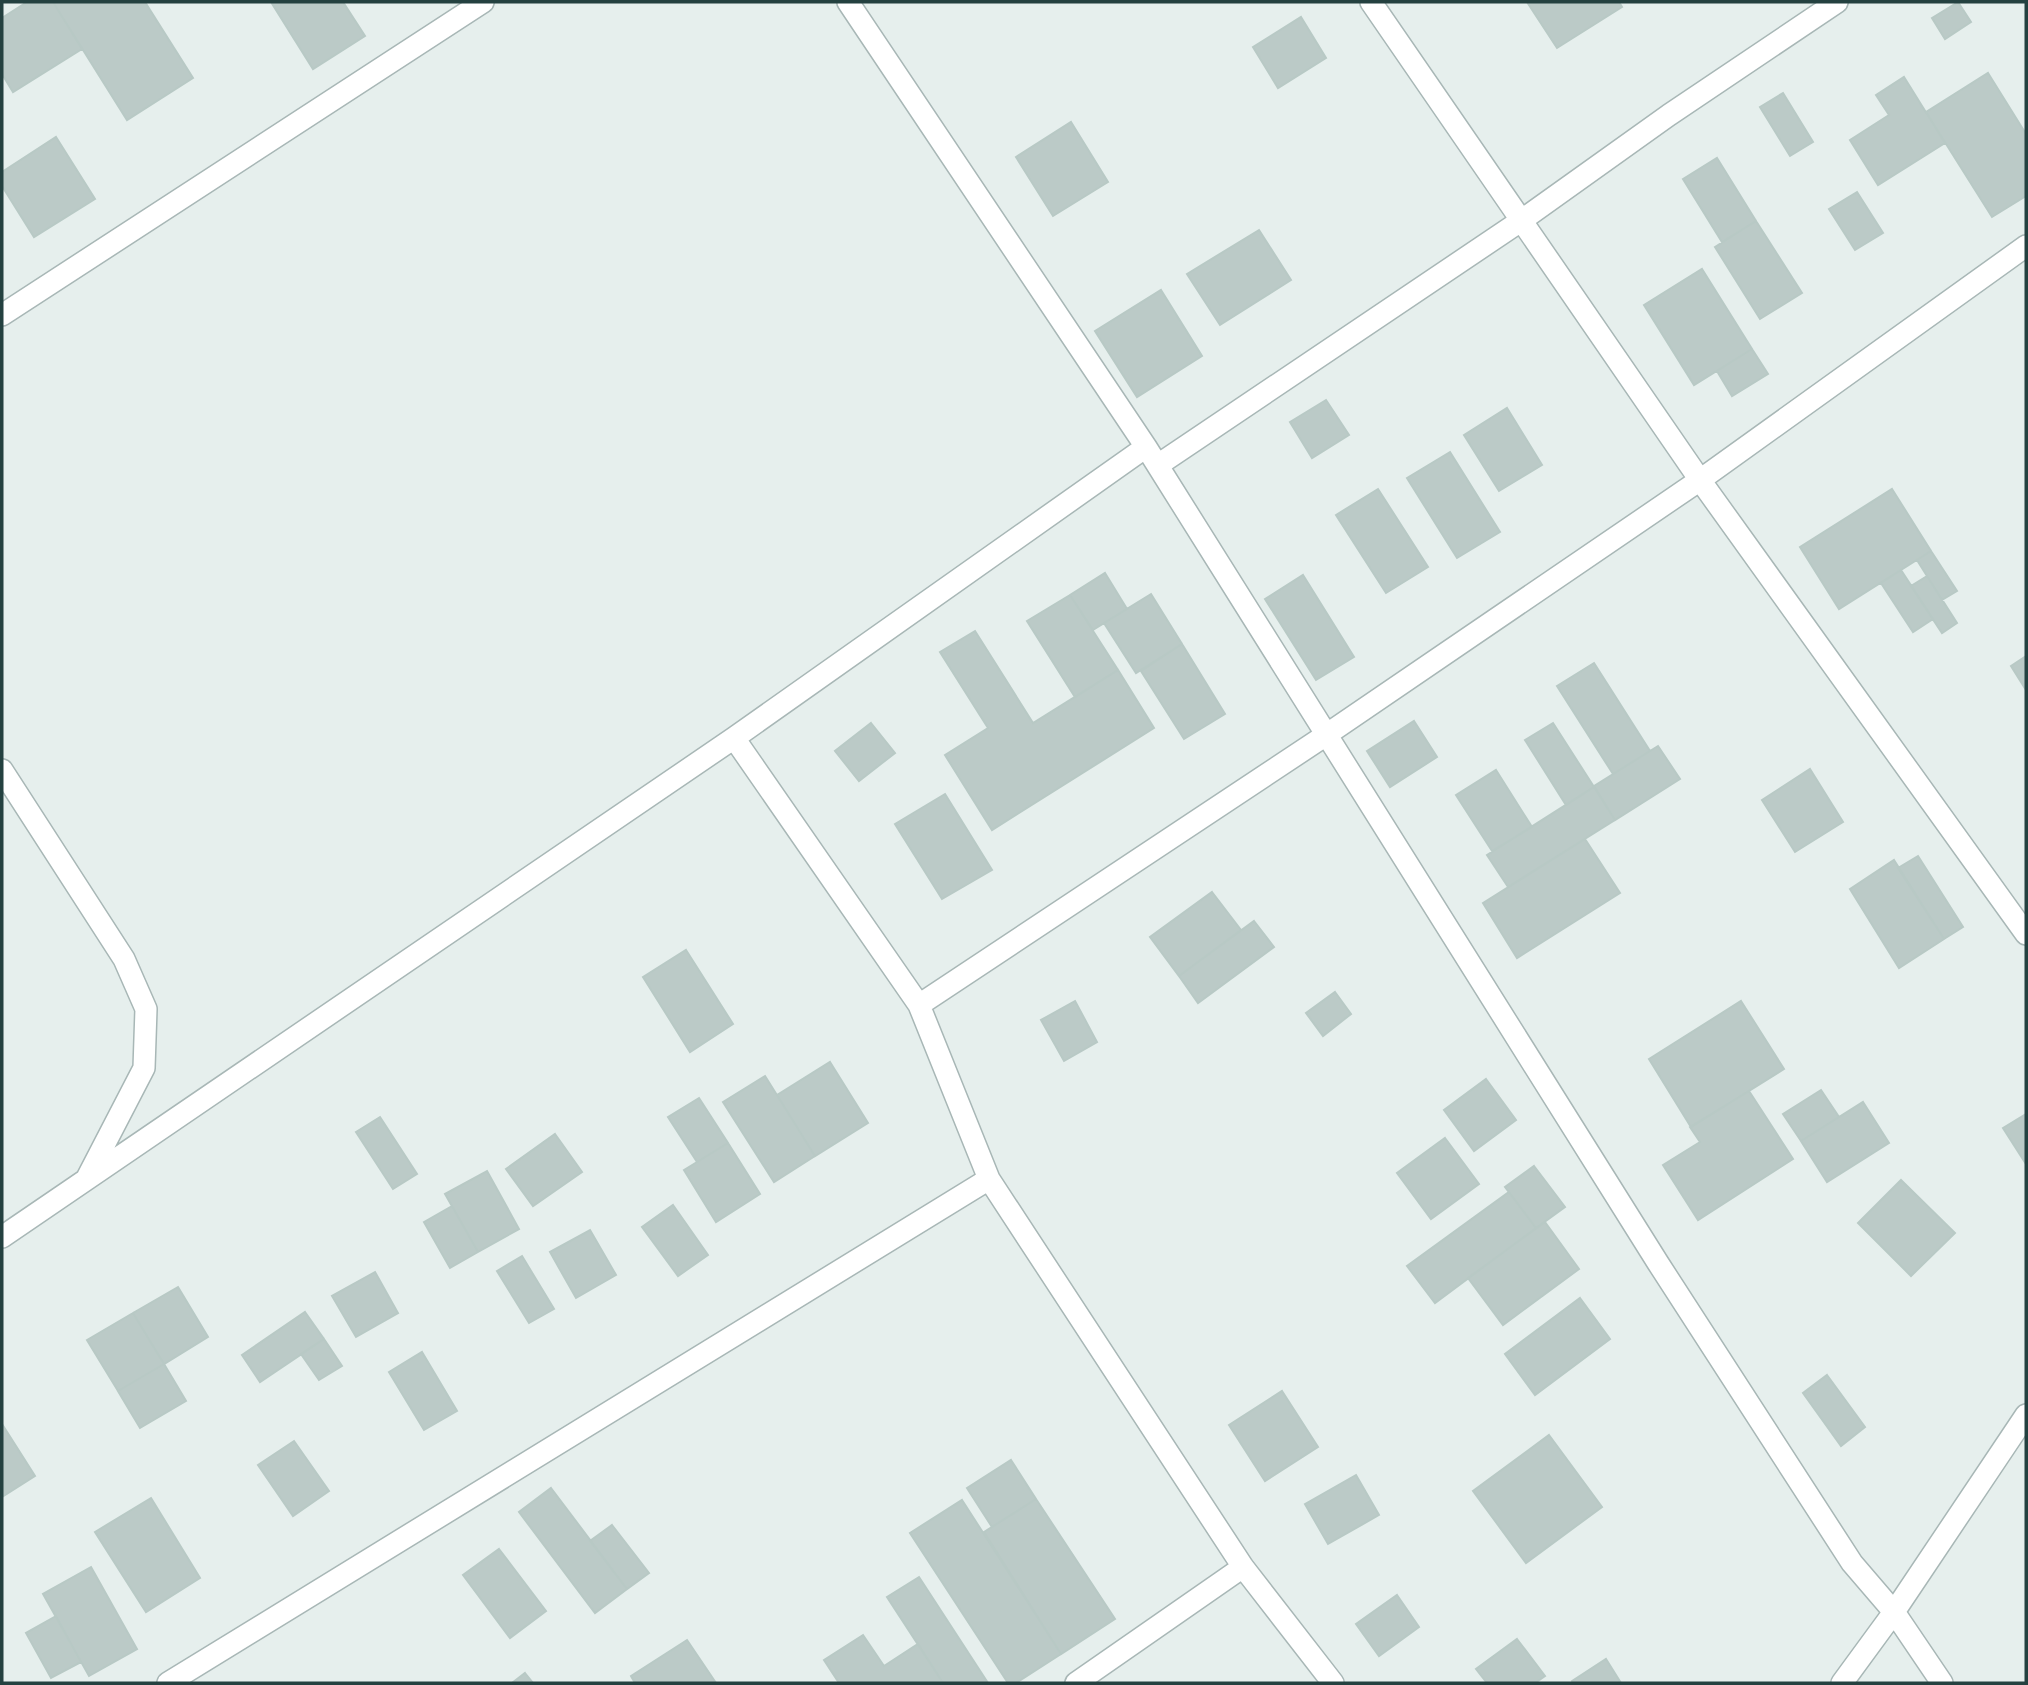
<svg xmlns="http://www.w3.org/2000/svg" width="2028" height="1685" viewBox="0 0 2028 1685" font-family="'Source Sans 3',sans-serif">
  <style>
    .building { fill: #bbcac7; stroke: #b8c9c5; stroke-width: 2 }
    .lines { fill: none; stroke-linecap: round; stroke-linejoin: round }
    .street-casing { stroke: #a8b7b6; stroke-width: 24 }
    .street { stroke: #fff; stroke-width: 21 }
  </style>
  <rect width="100%" height="100%" fill="#e6efed"/>
  <!-- building -->
  <path class="building" d="M27 2H53L82 49 13 92 2 74V18Z
    M53 2H145L193 78 127 120Z
    M271 2H343L365 36 313 69Z
    M1527 2H1619L1622 7 1557 48Z
    M1958 2 1971 22 1945 39 1932 18Z
    M1301 17 1326 58 1278 88 1253 47Z
    M1988 73 2026 134V196L1992 217 1926 112Z
    M1904 77 1945 143 1878 185 1850 140 1889 115 1876 95Z
    M1783 93 1813 142 1790 156 1760 107Z
    M1071 122 1108 182 1053 216 1016 157Z
    M56 137 95 199 34 237 2 186V172Z
    M1717 158 1756 221 1722 242 1683 179Z
    M1857 192 1883 233 1855 250 1829 209Z
    M1756 221 1802 293 1760 319 1715 247Z
    M1259 230 1291 280 1220 325 1187 274Z
    M1702 269 1752 349 1694 385 1644 305Z
    M1161 290 1202 356 1137 397 1095 331Z
    M1752 349 1768 374 1732 396 1717 371Z
    M1326 400 1349 435 1312 458 1290 422Z
    M1507 408 1542 465 1499 491 1464 435Z
    M1450 452 1500 532 1457 558 1407 478Z
    M1378 489 1428 567 1386 593 1336 515Z
    M1892 489 1931 551 1839 609 1800 547Z
    M1931 551 1957 591 1942 600 1917 560Z
    M1901 570 1933 619 1913 632 1881 583Z
    M1105 573 1127 609 1093 630 1070 595Z
    M1303 575 1354 657 1316 680 1265 599Z
    M1927 576 1957 623 1942 633 1911 586Z
    M1151 594 1182 644 1136 673 1104 623Z
    M1070 595 1118 670 1075 697 1027 621Z
    M975 631 1033 723 1118 670 1154 728 992 830 945 755 988 728 940 652Z
    M1182 644 1225 714 1184 739 1141 671Z
    M2026 656V690L2011 666Z
    M1594 663 1650 751 1613 774 1557 686Z
    M1414 721 1437 757 1390 787 1367 751Z
    M871 723 895 753 859 781 835 751Z
    M1553 723 1594 787 1566 805 1525 740Z
    M1658 746 1680 779 1615 820 1594 786Z
    M1810 769 1843 822 1795 852 1762 800Z
    M1496 770 1532 827 1492 851 1456 795Z
    M1594 787 1615 820 1508 887 1487 855Z
    M945 794 992 870 942 899 895 824Z
    M1585 839 1620 893 1517 958 1483 903Z
    M1918 856 1963 927 1944 939 1898 868Z
    M1894 860 1944 939 1899 968 1850 889Z
    M1212 892 1241 930 1179 976 1150 937Z
    M1254 921 1274 947 1198 1003 1179 976Z
    M686 950 733 1024 690 1052 643 977Z
    M1335 992 1351 1014 1323 1036 1306 1013Z
    M1075 1001 1097 1042 1064 1061 1041 1020Z
    M1741 1001 1784 1069 1691 1127 1649 1059Z
    M830 1062 868 1123 815 1156 777 1095Z
    M765 1076 815 1156 774 1182 723 1102Z
    M1486 1079 1516 1120 1474 1151 1444 1110Z
    M1821 1090 1839 1117 1801 1141 1783 1114Z
    M1749 1091 1793 1159 1698 1220 1663 1165 1700 1142 1690 1127Z
    M699 1098 728 1143 697 1162 668 1117Z
    M1863 1102 1889 1143 1827 1182 1801 1141Z
    M2026 1114V1164L2003 1128Z
    M380 1117 417 1174 393 1189 356 1132Z
    M555 1134 582 1172 533 1206 506 1169Z
    M1445 1138 1479 1184 1431 1219 1397 1173Z
    M728 1143 760 1194 716 1222 684 1170Z
    M1534 1166 1565 1207 1536 1228 1505 1187Z
    M487 1171 519 1229 478 1252 445 1194Z
    M1901 1180 1955 1233 1911 1276 1858 1223Z
    M1509 1192 1536 1228 1435 1303 1407 1266Z
    M673 1205 708 1255 678 1276 642 1227Z
    M452 1206 478 1252 450 1268 424 1222Z
    M1545 1222 1579 1269 1503 1325 1468 1278Z
    M590 1230 616 1275 576 1298 550 1252Z
    M522 1256 554 1309 529 1323 497 1271Z
    M375 1272 398 1313 356 1337 332 1296Z
    M178 1287 208 1337 164 1364 133 1313Z
    M1580 1298 1610 1339 1535 1395 1505 1354Z
    M305 1312 324 1339 260 1382 242 1355Z
    M133 1313 164 1364 118 1391 87 1340Z
    M324 1339 342 1366 319 1380 301 1354Z
    M422 1352 457 1411 424 1430 389 1372Z
    M164 1364 186 1401 140 1428 118 1391Z
    M1827 1375 1865 1427 1841 1446 1803 1393Z
    M1282 1391 1318 1447 1265 1481 1229 1425Z
    M2 1424 35 1476 2 1497Z
    M1549 1435 1602 1507 1526 1563 1473 1491Z
    M294 1441 329 1491 293 1516 258 1465Z
    M1011 1460 1036 1499 992 1527 967 1488Z
    M1356 1475 1379 1515 1328 1544 1305 1504Z
    M551 1488 627 1589 595 1613 519 1512Z
    M151 1498 200 1578 146 1612 95 1532Z
    M1036 1499 1115 1619 1061 1654 984 1532Z
    M962 1500 1061 1654 1016 1683H1008L910 1533Z
    M612 1525 649 1573 627 1589 590 1541Z
    M499 1549 546 1611 510 1638 463 1575Z
    M91 1567 137 1649 89 1676 43 1594Z
    M919 1577 988 1683H943L887 1597Z
    M1397 1595 1419 1627 1379 1656 1356 1624Z
    M56 1616 81 1662 51 1678 26 1633Z
    M863 1635 884 1666 918 1644 943 1683H839L824 1660Z
    M1517 1639 1545 1676 1535 1683H1487L1476 1669Z
    M687 1640 716 1683H635L631 1676Z
    M1606 1659 1621 1683H1573L1572 1681Z
    M525 1673 533 1683H512Z"/>
  <g class="lines">
    <!-- street casing -->
    <g class="street-casing">
      <path id="street" d="M848 2 1146 447 1658 1263 1852 1563 1894 1612 1942 1683
        M1371 2 1700 480 2026 934
        M2 315 483 2
        M1158 465 1522 220 1669 115 1837 2
        M734 738 919 1005 989 1179 1243 1567 1333 1683
        M2 770 124 959 146 1009 144 1068 87 1178
        M919 1005 1326 735 1700 480 2026 246
        M2 1237 734 738 1146 447
        M168 1683 989 1179
        M1076 1683 1243 1567
        M1842 1683 1894 1612 2026 1415"/>
    </g>
    <!-- street -->
    <use href="#street" class="street"/>
  </g>
  <!-- border -->
  <rect width="2028" height="1685" fill="none" stroke="#244140" stroke-width="7"/>
</svg>
